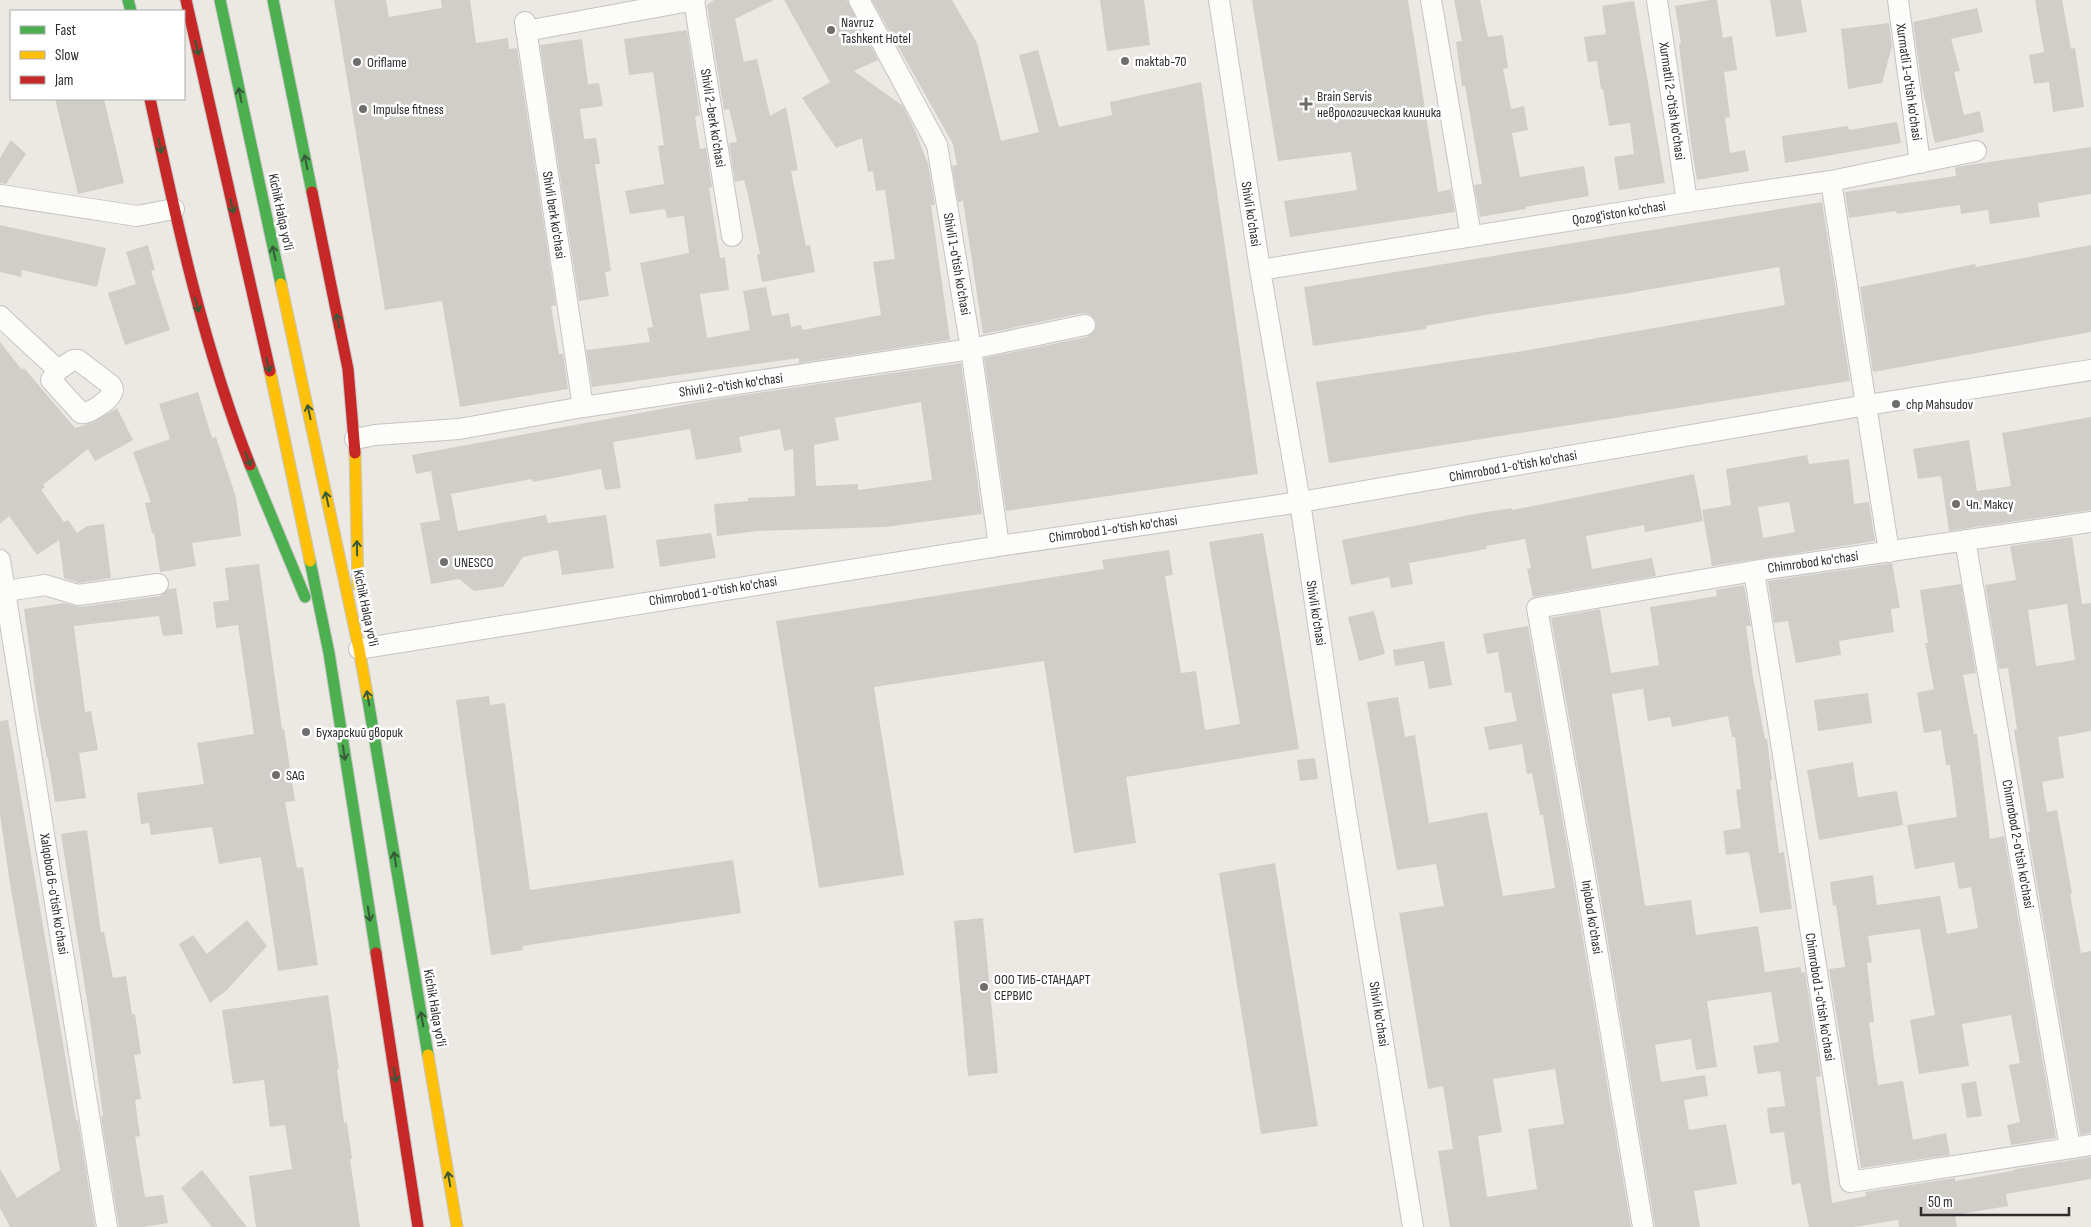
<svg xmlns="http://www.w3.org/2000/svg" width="2091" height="1227" viewBox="0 0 2091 1227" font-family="'Sofia Sans Condensed',sans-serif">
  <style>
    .building { fill: #d1ceca; fill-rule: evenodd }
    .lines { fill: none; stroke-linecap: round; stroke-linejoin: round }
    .street-casing { stroke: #c5c4c4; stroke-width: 22 }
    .fast-casing { stroke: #c6c5c3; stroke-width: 13 }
    .slow-casing { stroke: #c6c5c3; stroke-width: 13 }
    .jam-casing { stroke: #c6c5c3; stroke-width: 13 }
    .street { stroke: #fcfcfb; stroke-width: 20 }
    .fast { stroke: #4caf50; stroke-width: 11 }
    .slow { stroke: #ffc107; stroke-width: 11 }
    .jam { stroke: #c62828; stroke-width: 11 }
    .oneway { stroke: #385a39 }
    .poi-dot { fill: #706e6d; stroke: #fff; stroke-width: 2 }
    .labels { text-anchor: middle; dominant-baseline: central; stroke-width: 5; stroke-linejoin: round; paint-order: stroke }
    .poi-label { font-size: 14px; fill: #2d2d2d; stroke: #fff; text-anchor: start }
    .street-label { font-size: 14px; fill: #2d2d2d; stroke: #fff }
  </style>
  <rect width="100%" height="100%" fill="#ece8e3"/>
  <!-- building -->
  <path class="building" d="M334 0H386L389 17 442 8 441 0H470L476 43 508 38 509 49 517 48 556 305 551 306 559 354H563L568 389 460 407 442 301 385 310Z
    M714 0H774L735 19 744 62 757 59 770 116 786 107 798 170 791 171 806 246 810 245 815 272 762 282 757 255 760 254 748 194 744 180 735 182 729 143 737 142 729 109 724 110 707 5Z
    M784 0H847L878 60 854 71 903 106 914 128 928 164 935 205H931L950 340 799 363V358L592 387 586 350 650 342 647 328 653 327 640 263 689 253 684 216 667 218 665 209 630 214 625 191 664 184 658 146 664 145 653 72 629 75 624 39 687 30 700 115 695 117 700 149 706 148 712 187 709 188 720 258 725 257 729 290 700 294 707 338 750 330 743 291 766 287 772 316 789 313 791 327 801 325 802 330 881 315 873 262 895 259 885 190 876 191 873 171 868 172 862 138 836 148 802 98 830 82Z
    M872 0H952L977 43 1001 141 1039 132 1019 55 1038 50 1059 127 1112 115 1110 102 1201 82 1258 474 1006 511 984 358 1087 337 1096 329V322L1089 314 1083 313 983 334 963 201 958 202 952 166 957 165 953 144Z
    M1100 0H1144L1150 45 1107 51Z
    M1252 0H1408L1438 192 1451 189 1455 212 1290 237 1284 201 1357 190 1351 152 1278 161Z
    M1454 0H1480L1488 37 1503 35 1508 68 1503 69 1511 109 1524 106 1528 130 1512 133 1520 177 1584 166 1589 196 1525 207 1526 209 1480 217 1474 185 1482 184 1465 86H1462L1456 42 1462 41Z
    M1710 0H1717L1723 38 1732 36 1737 70 1724 72 1730 117 1725 118 1730 153 1745 150 1749 171 1697 180 1691 144 1679 44 1681 43 1675 6Z
    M1770 0H1801L1807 32 1776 37Z
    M2035 0H2062L2071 49 2075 48 2084 107 2053 112 2049 82 2034 84 2029 55 2044 52Z
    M1634 1 1665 183 1619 190 1614 157 1634 154 1630 123 1609 126 1603 89H1601L1597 61 1588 62 1584 37 1606 34 1602 6Z
    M1977 8 1983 32 1951 39 1960 71 1954 72 1964 115 1980 111 1984 132 1935 143 1922 87 1913 22Z
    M1889 23 1892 46 1882 83 1848 89 1841 29Z
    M582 39 588 84 599 83 603 106 580 109 584 139 596 138 600 164H595L611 271 605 272 609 296 579 301 540 45Z
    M55 99H104L124 183 78 194Z
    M1897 122 1901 143 1785 163 1782 136 1848 126 1849 130Z
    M11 140 26 154 6 184 0 183V158Z
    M2091 147V194L2038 203 2040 217 1990 224 1988 210 1961 214 1960 205 1897 214 1896 211 1849 218 1845 192 1956 176 1955 167Z
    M1822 202 1850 381 1329 463 1316 382 1523 351 1785 305 1779 267 1623 294 1485 315 1426 326V329L1313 346 1304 287Z
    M0 225 106 248 97 287 22 270 21 277 0 272Z
    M148 245 155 270 151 271 170 330 125 345 108 293 136 284 126 252Z
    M2091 245V332L1873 372 1860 287 1975 264 1976 267Z
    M0 342 22 370 24 368 75 428 94 422 117 408 133 440 95 461 88 449 43 485 45 487 41 490 64 522 68 520 77 533 87 526 104 524 111 578 79 583 64 578 59 540 37 555 9 516 0 524Z
    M961 363 982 514 885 527 758 531 717 536 714 504 748 501V498L795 496 793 449 784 451 780 429 739 437 742 452 696 460 690 429 613 442 621 488 605 490 601 469 533 482 532 479 451 494 458 531 546 515 548 523 606 515 614 568 562 575 558 550 523 557 503 587 474 591 459 579 431 584 420 523 440 520 431 471 416 474 412 455 716 399ZM921 402 932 480 858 490V484L816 486 814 445 839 440 835 418Z
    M198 392 212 438 216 437 236 497 241 536 192 543 196 566 160 572 154 533H152L145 503 151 502 133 452 170 439 159 404Z
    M2091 417V510L1949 531 1941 476 1918 479 1913 449 1969 440 1977 491 2011 486 2002 433Z
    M1807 455 1809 464 1849 459 1854 504 1869 502 1875 541 1712 566 1702 510 1731 505 1726 469ZM1789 502 1795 532 1763 538 1758 507Z
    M1694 474 1703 521 1645 532 1644 525 1586 536 1592 569 1652 558 1656 576 1533 597 1527 569 1531 568 1525 539 1486 546 1487 549 1409 563 1413 584 1391 588 1389 577 1351 585 1342 540 1480 513 1512 508V510Z
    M711 533 716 558 660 567 656 540Z
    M1263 533 1299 749 1126 777 1136 843 1074 853 1044 661 874 687 904 875 819 888 776 621 1104 569 1102 560 1169 550 1173 575 1165 576 1181 673 1196 671 1205 730 1240 724 1209 542Z
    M2072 537 2082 604 2091 603V731L2058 737 2064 778 2042 782 2047 812 2057 810 2072 894H2070L2081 953 2091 951V1133L2080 1135 2028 832H2030L2014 730 2017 729 2008 668 1999 669 1985 585 2016 580 2010 546ZM2067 604 2075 660 2036 666 2028 610Z
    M1892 563 1900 608 1891 609 1894 632 1839 641 1841 655 1796 663 1788 621 1774 623 1768 581Z
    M259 564 282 729H284L295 801 285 802 297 868 303 867 318 965 278 971 261 857 219 864 212 827 151 835 149 823 141 824 137 793 204 784 197 743 254 734 238 625 216 628 213 602 229 600 225 568Z
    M1961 584 1976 673 1963 675 1974 734H1977L1990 839 2004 836 2056 1138 2011 1145 2007 1125 2020 1122 2009 1065 2020 1063 2011 1015 1962 1024 1969 1066 1919 1074 1910 1020 1935 1015 1920 929 1868 936 1872 962 1867 963 1874 1022 1869 1023 1878 1085 1903 1081 1913 1140 1946 1133 1950 1155 1861 1168 1829 969 1845 967 1836 905 1833 906 1830 882 1873 875 1877 905 1940 896 1947 934 1978 928 1971 887 1959 889 1954 862 1915 869 1907 825 1957 817 1950 765H1946L1941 730 1924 733 1917 693 1934 689 1925 643H1928L1920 590Z
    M1744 585 1751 626H1746L1753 677 1765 739H1767L1772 780H1770L1779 853 1784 852 1792 909 1760 913 1749 852 1726 855 1723 831 1741 828 1736 790 1741 789 1735 737H1732L1728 716 1672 727 1670 717 1648 721 1643 689 1612 694 1645 906 1691 900 1696 935 1758 926 1765 972 1801 967V973L1805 972 1821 1076 1816 1077 1832 1203 1866 1196 1865 1192 1955 1178V1181L2012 1171 2016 1169 2091 1157V1179L2006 1194 2008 1206 1955 1215 1957 1227H1899L1898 1220 1854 1227H1809L1800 1183 1792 1185 1784 1132 1770 1134 1767 1108 1785 1106 1780 1071 1758 1074 1753 1046 1779 1042 1771 992 1707 1001 1717 1067 1696 1070 1691 1039 1655 1045 1661 1082 1705 1075 1708 1096 1684 1100 1689 1130 1726 1124 1737 1184 1694 1191 1700 1227H1655L1596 869 1551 618 1600 609 1611 673 1659 665 1650 607 1717 596 1716 590Z
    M176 588 183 634 163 636 159 616 74 626 85 712 91 711 98 750 79 753 86 798 55 802 48 758H47L38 710 24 609 64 603 80 607 160 596 169 589Z
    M1374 611 1385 654 1359 661 1348 617Z
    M1528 626 1572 873 1631 1227H1450L1438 1151 1453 1149 1443 1086 1428 1089 1399 913 1444 906 1436 864 1397 870 1367 702 1398 697 1405 737 1415 735 1429 823 1487 812 1503 896 1555 888 1543 815H1540L1532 773 1527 774 1522 744 1489 750 1484 727 1517 721 1511 692 1505 693 1498 652 1487 654 1483 634ZM1555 1069 1564 1124 1528 1129 1537 1189 1487 1197 1478 1136 1502 1132 1493 1079Z
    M1444 641 1452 685 1429 689 1424 661 1395 666 1393 650Z
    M1868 693 1872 723 1818 731 1814 700Z
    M489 696 490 705 505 703 530 890 733 860 741 913 522 946 523 950 491 955 456 700Z
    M8 720 76 1120H78L95 1227H10L0 1208V1169L17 1198 60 1170 11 890 0 815V721Z
    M1315 758 1318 779 1300 781 1297 760Z
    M1853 762 1858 797 1897 791 1903 825 1819 840 1807 770Z
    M87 830 101 933 104 932 113 978 126 976 132 1014H135L141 1054 134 1055 141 1099 135 1100 140 1136 135 1137 145 1197 163 1195 168 1223 143 1227H119L101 1117 103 1116 90 1020 61 834Z
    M1275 863 1318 1126 1261 1134 1219 873Z
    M983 918 998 1073 968 1076 954 921Z
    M247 920 267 946 227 990 210 1003 179 944 193 935 207 954Z
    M328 995 339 1069H337L344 1123 347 1122 352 1159H350L360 1227H256L249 1176 292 1169 285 1125 270 1127 264 1080 233 1084 222 1010Z
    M1976 1081 1982 1116 1967 1118 1961 1084Z
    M202 1170 247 1227H212L181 1188Z"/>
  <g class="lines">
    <!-- street casing -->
    <g class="street-casing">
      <path id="street" d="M859 0 937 145 971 349 999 546
        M1219 0 1260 270 1300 502 1346 812 1413 1227
        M1431 0 1471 236
        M1657 0 1687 202
        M1898 0 1920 163
        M694 1 732 236
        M525 22 583 407
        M526 31 695 0
        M1831 181 1889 552
        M0 195 137 216 174 209
        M1260 270 1687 202 1831 181 1976 151
        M0 316 58 370
        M73 360H78L111 385C113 388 114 389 112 393 109 400 89 415 81 413L51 380 58 370Z
        M355 439 375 435 459 429 583 407 971 349 1085 325
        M1965 540 2070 1148
        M0 560 107 1227
        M1754 571 1850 1182 2091 1145
        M6 591 45 585 78 595 158 584
        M359 649 999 546 1300 502 1867 405 2091 370
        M1643 1227 1584 871 1537 608 1754 571 2091 522"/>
    </g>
    <!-- fast casing -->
    <g class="fast-casing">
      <path id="fast" d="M128 0 131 11
        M220 0 281 284
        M273 0 312 192
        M250 465 305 597
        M310 561 329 653 376 953
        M367 694 428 1055"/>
    </g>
    <!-- slow casing -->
    <g class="slow-casing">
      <path id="slow" d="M281 284 359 649 367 694
        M270 371 310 561
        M355 453 358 585
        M428 1055 457 1227"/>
    </g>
    <!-- jam casing -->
    <g class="jam-casing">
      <path id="jam" d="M186 0 270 371
        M150 99C177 223 203 346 250 465
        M312 192 348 369 355 453
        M376 953 418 1227"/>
    </g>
    <!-- street -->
    <use href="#street" class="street"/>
    <!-- fast -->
    <use href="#fast" class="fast"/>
    <!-- slow -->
    <use href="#slow" class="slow"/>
    <!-- jam -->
    <use href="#jam" class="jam"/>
  </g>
  <!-- one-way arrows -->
  <defs><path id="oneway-shaft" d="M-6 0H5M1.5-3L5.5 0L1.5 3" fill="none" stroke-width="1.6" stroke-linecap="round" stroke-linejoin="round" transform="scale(1.25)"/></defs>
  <g class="oneway">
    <use href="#oneway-shaft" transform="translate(197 48) rotate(77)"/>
    <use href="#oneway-shaft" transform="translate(240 95) rotate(-102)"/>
    <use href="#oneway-shaft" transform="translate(160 146) rotate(78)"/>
    <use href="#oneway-shaft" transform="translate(306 162) rotate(-101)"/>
    <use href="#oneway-shaft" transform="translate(232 206) rotate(77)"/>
    <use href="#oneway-shaft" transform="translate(274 253) rotate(-102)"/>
    <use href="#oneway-shaft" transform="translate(197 305) rotate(74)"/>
    <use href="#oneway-shaft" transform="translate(338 321) rotate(-101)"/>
    <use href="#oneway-shaft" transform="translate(268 365) rotate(77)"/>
    <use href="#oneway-shaft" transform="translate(309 412) rotate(-102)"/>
    <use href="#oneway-shaft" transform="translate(248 459) rotate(69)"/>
    <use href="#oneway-shaft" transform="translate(327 499) rotate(-102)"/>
    <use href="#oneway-shaft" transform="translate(357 548) rotate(-91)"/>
    <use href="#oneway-shaft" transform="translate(368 698) rotate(-100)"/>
    <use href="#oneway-shaft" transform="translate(344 753) rotate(81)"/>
    <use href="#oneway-shaft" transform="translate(395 859) rotate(-100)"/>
    <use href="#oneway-shaft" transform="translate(369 914) rotate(81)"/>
    <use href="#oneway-shaft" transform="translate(422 1019) rotate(-100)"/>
    <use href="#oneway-shaft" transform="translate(395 1075) rotate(81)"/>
    <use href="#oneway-shaft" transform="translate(449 1179) rotate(-100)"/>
  </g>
  <!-- markers -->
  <g class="poi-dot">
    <circle cx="831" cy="30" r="5"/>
    <circle cx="1125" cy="61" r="5"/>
    <circle cx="357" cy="62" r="5"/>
    <path d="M1303.5 96.5h5v5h5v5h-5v5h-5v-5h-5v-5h5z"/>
    <circle cx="363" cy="109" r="5"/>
    <circle cx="1896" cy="404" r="5"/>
    <circle cx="1956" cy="504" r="5"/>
    <circle cx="444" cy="562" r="5"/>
    <circle cx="306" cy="732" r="5"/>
    <circle cx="276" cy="775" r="5"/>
    <circle cx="984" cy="987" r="5"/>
  </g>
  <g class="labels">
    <!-- poi labels -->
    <g class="poi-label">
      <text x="841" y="22">Navruz<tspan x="841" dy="16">Tashkent Hotel</tspan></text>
      <text x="1135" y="61">maktab-70</text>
      <text x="367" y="62">Oriflame</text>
      <text x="1317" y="96">Brain Servis<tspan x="1317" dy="16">неврологическая клиника</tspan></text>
      <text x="373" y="109">Impulse fitness</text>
      <text x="1906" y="404">chp Mahsudov</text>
      <text x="1966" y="504">Чп. Максу</text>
      <text x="454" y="562">UNESCO</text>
      <text x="316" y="732">Бухарский дворик</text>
      <text x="286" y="775">SAG</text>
      <text x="994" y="979">ООО ТИБ-СТАНДАРТ<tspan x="994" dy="16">СЕРВИС</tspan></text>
    </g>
    <!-- street labels -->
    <g class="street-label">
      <text transform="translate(1909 82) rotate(82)">Xurmatli 1-o'tish ko'chasi</text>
      <text transform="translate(1672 101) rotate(82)">Xurmatli 2-o'tish ko'chasi</text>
      <text transform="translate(713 118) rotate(81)">Shivli 2-berk ko'chasi</text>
      <text transform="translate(281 212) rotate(78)">Kichik Halqa yo'li</text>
      <text transform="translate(1619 213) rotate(-9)">Qozog'iston ko'chasi</text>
      <text transform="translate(1251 214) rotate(81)">Shivli ko'chasi</text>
      <text transform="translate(554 215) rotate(81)">Shivli berk ko'chasi</text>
      <text transform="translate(957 264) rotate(80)">Shivli 1-o'tish ko'chasi</text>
      <text transform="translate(731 385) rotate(-8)">Shivli 2-o'tish ko'chasi</text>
      <text transform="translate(1513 466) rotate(-10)">Chimrobod 1-o'tish ko'chasi</text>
      <text transform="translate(1113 529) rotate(-8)">Chimrobod 1-o'tish ko'chasi</text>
      <text transform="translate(1813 562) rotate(-8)">Chimrobod ko'chasi</text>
      <text transform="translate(713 591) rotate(-9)">Chimrobod 1-o'tish ko'chasi</text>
      <text transform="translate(366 608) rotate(78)">Kichik Halqa yo'li</text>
      <text transform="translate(1316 613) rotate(81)">Shivli ko'chasi</text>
      <text transform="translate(2018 844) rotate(80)">Chimrobod 2-o'tish ko'chasi</text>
      <text transform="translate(54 894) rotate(81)">Xalqobod 6-o'tish ko'chasi</text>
      <text transform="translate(1592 917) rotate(81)">Injobod ko'chasi</text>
      <text transform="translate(1820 997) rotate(81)">Chimrobod 1-o'tish ko'chasi</text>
      <text transform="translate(435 1008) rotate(80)">Kichik Halqa yo'li</text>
      <text transform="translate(1379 1014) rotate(81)">Shivli ko'chasi</text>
    </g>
  </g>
  <!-- legend -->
  <rect x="10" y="10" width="175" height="90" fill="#ffffff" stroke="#ababab"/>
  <rect x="20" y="26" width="25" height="8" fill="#4caf50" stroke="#ababab"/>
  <text x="55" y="35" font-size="15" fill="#2d2d2d">Fast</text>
  <rect x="20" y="51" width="25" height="8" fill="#ffc107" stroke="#ababab"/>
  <text x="55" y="60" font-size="15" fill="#2d2d2d">Slow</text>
  <rect x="20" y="76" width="25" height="8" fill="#c62828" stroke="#ababab"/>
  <text x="55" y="85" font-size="15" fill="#2d2d2d">Jam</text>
  <!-- scale -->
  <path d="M1921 1207v8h148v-8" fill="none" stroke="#2d2d2d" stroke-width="2.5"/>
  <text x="1928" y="1207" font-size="15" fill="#2d2d2d" stroke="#ffffff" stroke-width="4" paint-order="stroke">50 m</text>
</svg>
